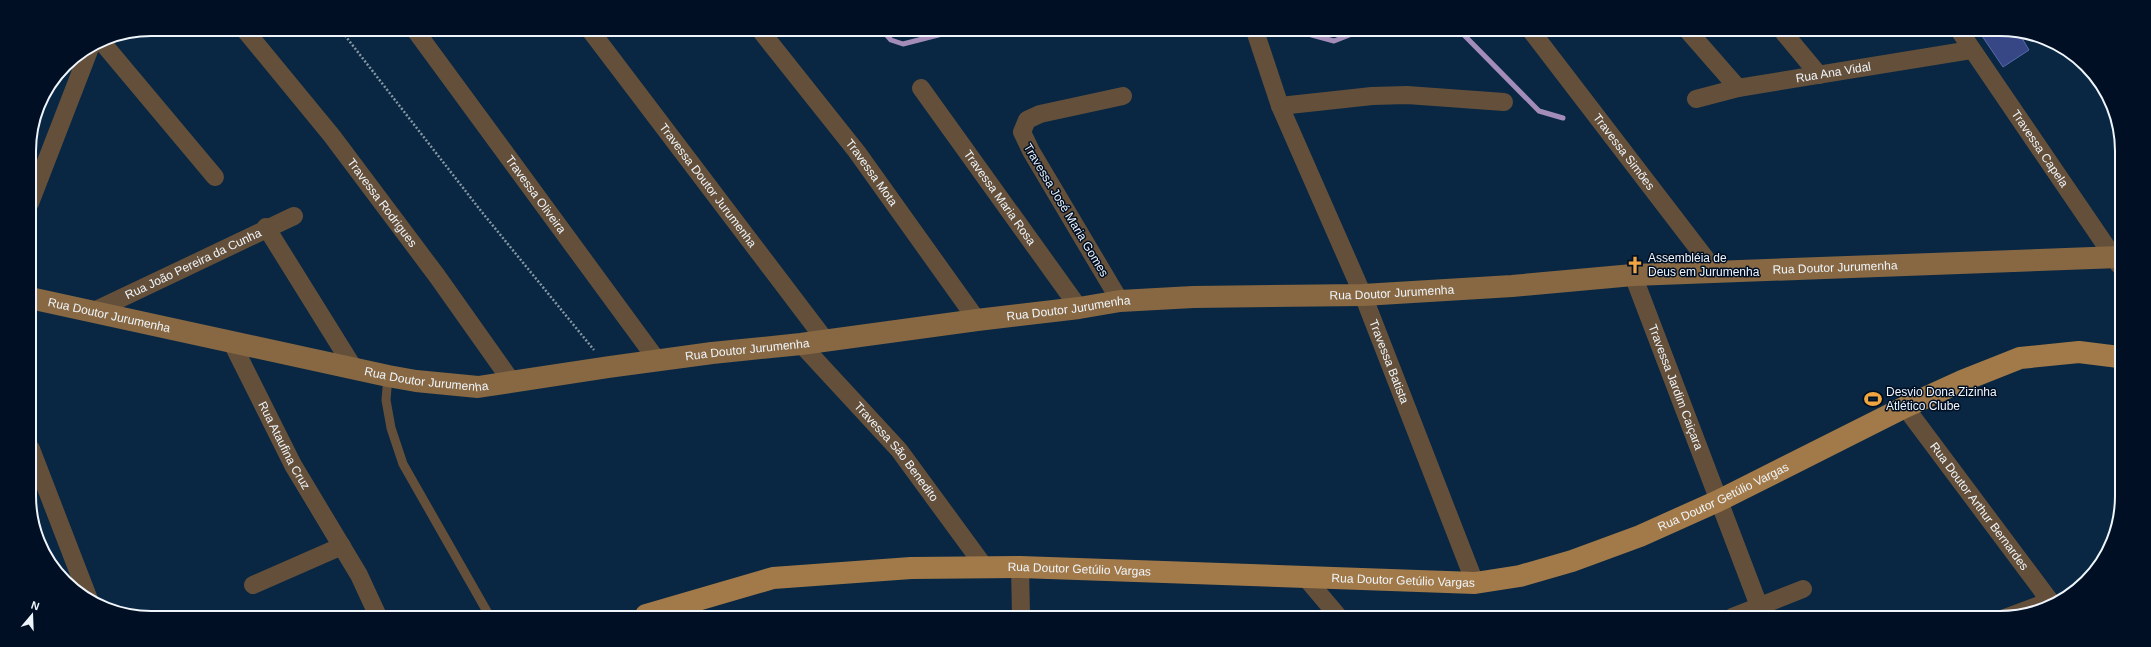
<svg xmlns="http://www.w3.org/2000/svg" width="2151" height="647" viewBox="0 0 2151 647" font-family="Arial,sans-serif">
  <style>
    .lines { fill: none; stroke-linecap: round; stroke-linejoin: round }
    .stream { stroke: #a38db8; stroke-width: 5 }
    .building { fill: #374785; stroke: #576aab }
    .path { stroke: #8697a6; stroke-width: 2.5; stroke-dasharray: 2 2; stroke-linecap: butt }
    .lane { stroke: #64503a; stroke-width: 9 }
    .street { stroke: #64503a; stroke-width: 18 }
    .secondary { stroke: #876843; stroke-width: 22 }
    .primary { stroke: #a27a49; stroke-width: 22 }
    .labels { text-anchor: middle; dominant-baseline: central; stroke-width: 3; stroke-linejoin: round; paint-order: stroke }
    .street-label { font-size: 12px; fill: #eff5fb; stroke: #000f24 }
    .poi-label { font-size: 12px; fill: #eff5fb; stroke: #000f24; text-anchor: start }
    .rim { fill: none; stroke: #eff5fb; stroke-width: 2 }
  </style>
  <rect width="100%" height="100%" fill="#092742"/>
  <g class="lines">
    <!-- stream -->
    <path class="stream" d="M883 31 891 40 903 44 942 34 971 31
      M1297 31 1334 41 1357 32
      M1461 32 1539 111 1563 118"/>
  </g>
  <!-- building -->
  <path class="building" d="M1980 33H2019L2029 50 2003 67Z"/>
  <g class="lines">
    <!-- path -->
    <path class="path" d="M340 29 481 211 594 350"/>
    <!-- lane -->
    <path class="lane" d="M388 376 386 400 391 428 403 464 489 615"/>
    <!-- street -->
    <g class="street">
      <path id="s1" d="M244 29 332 136 437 276 512 382"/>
      <path id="s2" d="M415 30 657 360"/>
      <path id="s3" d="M590 30 826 341"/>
      <path id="s4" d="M760 30 857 152 977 320"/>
      <path id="s5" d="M1255 31 1280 106 1363 295 1475 583"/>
      <path id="s6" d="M1532 32 1716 272"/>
      <path d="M1689 32 1738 88"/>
      <path d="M1784 33 1819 75"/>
      <path id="s7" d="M1961 33 2119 265"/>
      <path d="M101 41 215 177"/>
      <path id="s8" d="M921 88 1079 308"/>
      <path id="s9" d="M1696 99 1738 88 1971 50"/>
      <path d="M1280 106 1372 96 1407 95 1504 102"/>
      <path d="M30 203 90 48"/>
      <path d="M266 227 355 370"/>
      <path id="s10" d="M1633 275 1759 606"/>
      <path d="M1120 301 1031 151 1022 132 1027 120 1040 114 1123 96"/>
      <path id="s11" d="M92 312 294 216"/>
      <path id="s12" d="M232 343 293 465 359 575 377 614"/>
      <path id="s13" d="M801 344 899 450 984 566"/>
      <path id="s14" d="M1905 407 2053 605"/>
      <path d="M31 449 90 602"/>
      <path d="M1020 567 1021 616"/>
      <path d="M1305 577 1338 616"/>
      <path d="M253 585 342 546"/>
      <path d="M1732 617 1803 589"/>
      <path d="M2005 618 2050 601"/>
    </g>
    <!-- secondary -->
    <path class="secondary" id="s15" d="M30 298 388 376 416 381 478 387 609 367 712 353 801 344 977 320 1079 308 1120 301 1193 297 1363 295 1512 286 1633 275 2119 257"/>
    <!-- primary -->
    <path class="primary" id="s16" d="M646 615 773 578 911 568 1020 567 1475 583 1520 576 1572 561 1640 536 1718 501 1905 407 1962 381 2020 358 2079 352 2119 357"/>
  </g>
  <!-- icons -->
  <defs>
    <g id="church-bare" transform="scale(1.38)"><path d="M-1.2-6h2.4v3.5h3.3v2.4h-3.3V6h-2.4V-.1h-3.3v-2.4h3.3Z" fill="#f1a540" stroke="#000f24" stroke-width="2.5" paint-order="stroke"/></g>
    <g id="stadium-bare" transform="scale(1.38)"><path d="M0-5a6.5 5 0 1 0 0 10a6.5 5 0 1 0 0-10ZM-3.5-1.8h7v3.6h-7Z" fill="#f1a540" stroke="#000f24" stroke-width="2.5" paint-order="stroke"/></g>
  </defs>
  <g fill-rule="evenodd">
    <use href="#church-bare" x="1635" y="265"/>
    <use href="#stadium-bare" x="1873" y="399"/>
  </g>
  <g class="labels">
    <!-- street labels -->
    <g class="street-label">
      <text stroke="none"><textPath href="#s9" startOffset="140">Rua Ana Vidal</textPath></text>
      <text stroke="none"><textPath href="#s7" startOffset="140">Travessa Capela</textPath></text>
      <text stroke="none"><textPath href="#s6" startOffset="151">Travessa Simões</textPath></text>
      <text stroke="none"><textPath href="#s4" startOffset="181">Travessa Mota</textPath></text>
      <text stroke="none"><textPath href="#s3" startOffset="195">Travessa Doutor Jurumenha</textPath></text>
      <text stroke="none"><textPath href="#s2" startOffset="204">Travessa Oliveira</textPath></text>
      <text stroke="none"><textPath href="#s8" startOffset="135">Travessa Maria Rosa</textPath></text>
      <text stroke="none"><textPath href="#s1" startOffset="222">Travessa Rodrigues</textPath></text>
      <text transform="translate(1066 210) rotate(59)">Travessa José Maria Gomes</text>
      <text stroke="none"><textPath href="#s11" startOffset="112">Rua João Pereira da Cunha</textPath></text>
      <text stroke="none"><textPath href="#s15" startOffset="1821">Rua Doutor Jurumenha</textPath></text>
      <text stroke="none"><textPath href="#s15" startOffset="1377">Rua Doutor Jurumenha</textPath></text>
      <text stroke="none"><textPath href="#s15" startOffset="1053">Rua Doutor Jurumenha</textPath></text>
      <text stroke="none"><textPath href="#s15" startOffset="81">Rua Doutor Jurumenha</textPath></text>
      <text stroke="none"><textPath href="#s15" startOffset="729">Rua Doutor Jurumenha</textPath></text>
      <text stroke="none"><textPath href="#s5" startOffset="357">Travessa Batista</textPath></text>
      <text stroke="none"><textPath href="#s15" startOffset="405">Rua Doutor Jurumenha</textPath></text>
      <text stroke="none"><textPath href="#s10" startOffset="120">Travessa Jardim Caiçara</textPath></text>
      <text stroke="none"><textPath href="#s12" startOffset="115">Rua Ataufina Cruz</textPath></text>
      <text stroke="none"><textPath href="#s13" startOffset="144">Travessa São Benedito</textPath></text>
      <text stroke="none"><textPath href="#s16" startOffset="1099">Rua Doutor Getúlio Vargas</textPath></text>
      <text stroke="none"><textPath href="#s14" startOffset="124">Rua Doutor Arthur Bernardes</textPath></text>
      <text stroke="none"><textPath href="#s16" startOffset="439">Rua Doutor Getúlio Vargas</textPath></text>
      <text stroke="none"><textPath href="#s16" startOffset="763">Rua Doutor Getúlio Vargas</textPath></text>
    </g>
    <!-- poi labels -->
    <g class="poi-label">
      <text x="1648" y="258">Assembléia de<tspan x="1648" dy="14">Deus em Jurumenha</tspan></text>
      <text x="1886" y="392">Desvio Dona Zizinha<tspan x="1886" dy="14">Atlético Clube</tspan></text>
    </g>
  </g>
  <!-- crop -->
  <path d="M0 0H2151V647H0ZM151 36H2000A115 115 0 0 1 2115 151V496A115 115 0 0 1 2000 611H151A115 115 0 0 1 36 496V151A115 115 0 0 1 151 36Z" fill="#000f24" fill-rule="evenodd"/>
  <path class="rim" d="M151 36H2000A115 115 0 0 1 2115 151V496A115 115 0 0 1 2000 611H151A115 115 0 0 1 36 496V151A115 115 0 0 1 151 36Z"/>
  <!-- north arrow -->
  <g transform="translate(32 615) rotate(19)" stroke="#000f24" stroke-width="3" paint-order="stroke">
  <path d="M0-3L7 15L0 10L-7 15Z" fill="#eff5fb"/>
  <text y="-6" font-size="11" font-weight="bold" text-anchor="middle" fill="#eff5fb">N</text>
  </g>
</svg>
